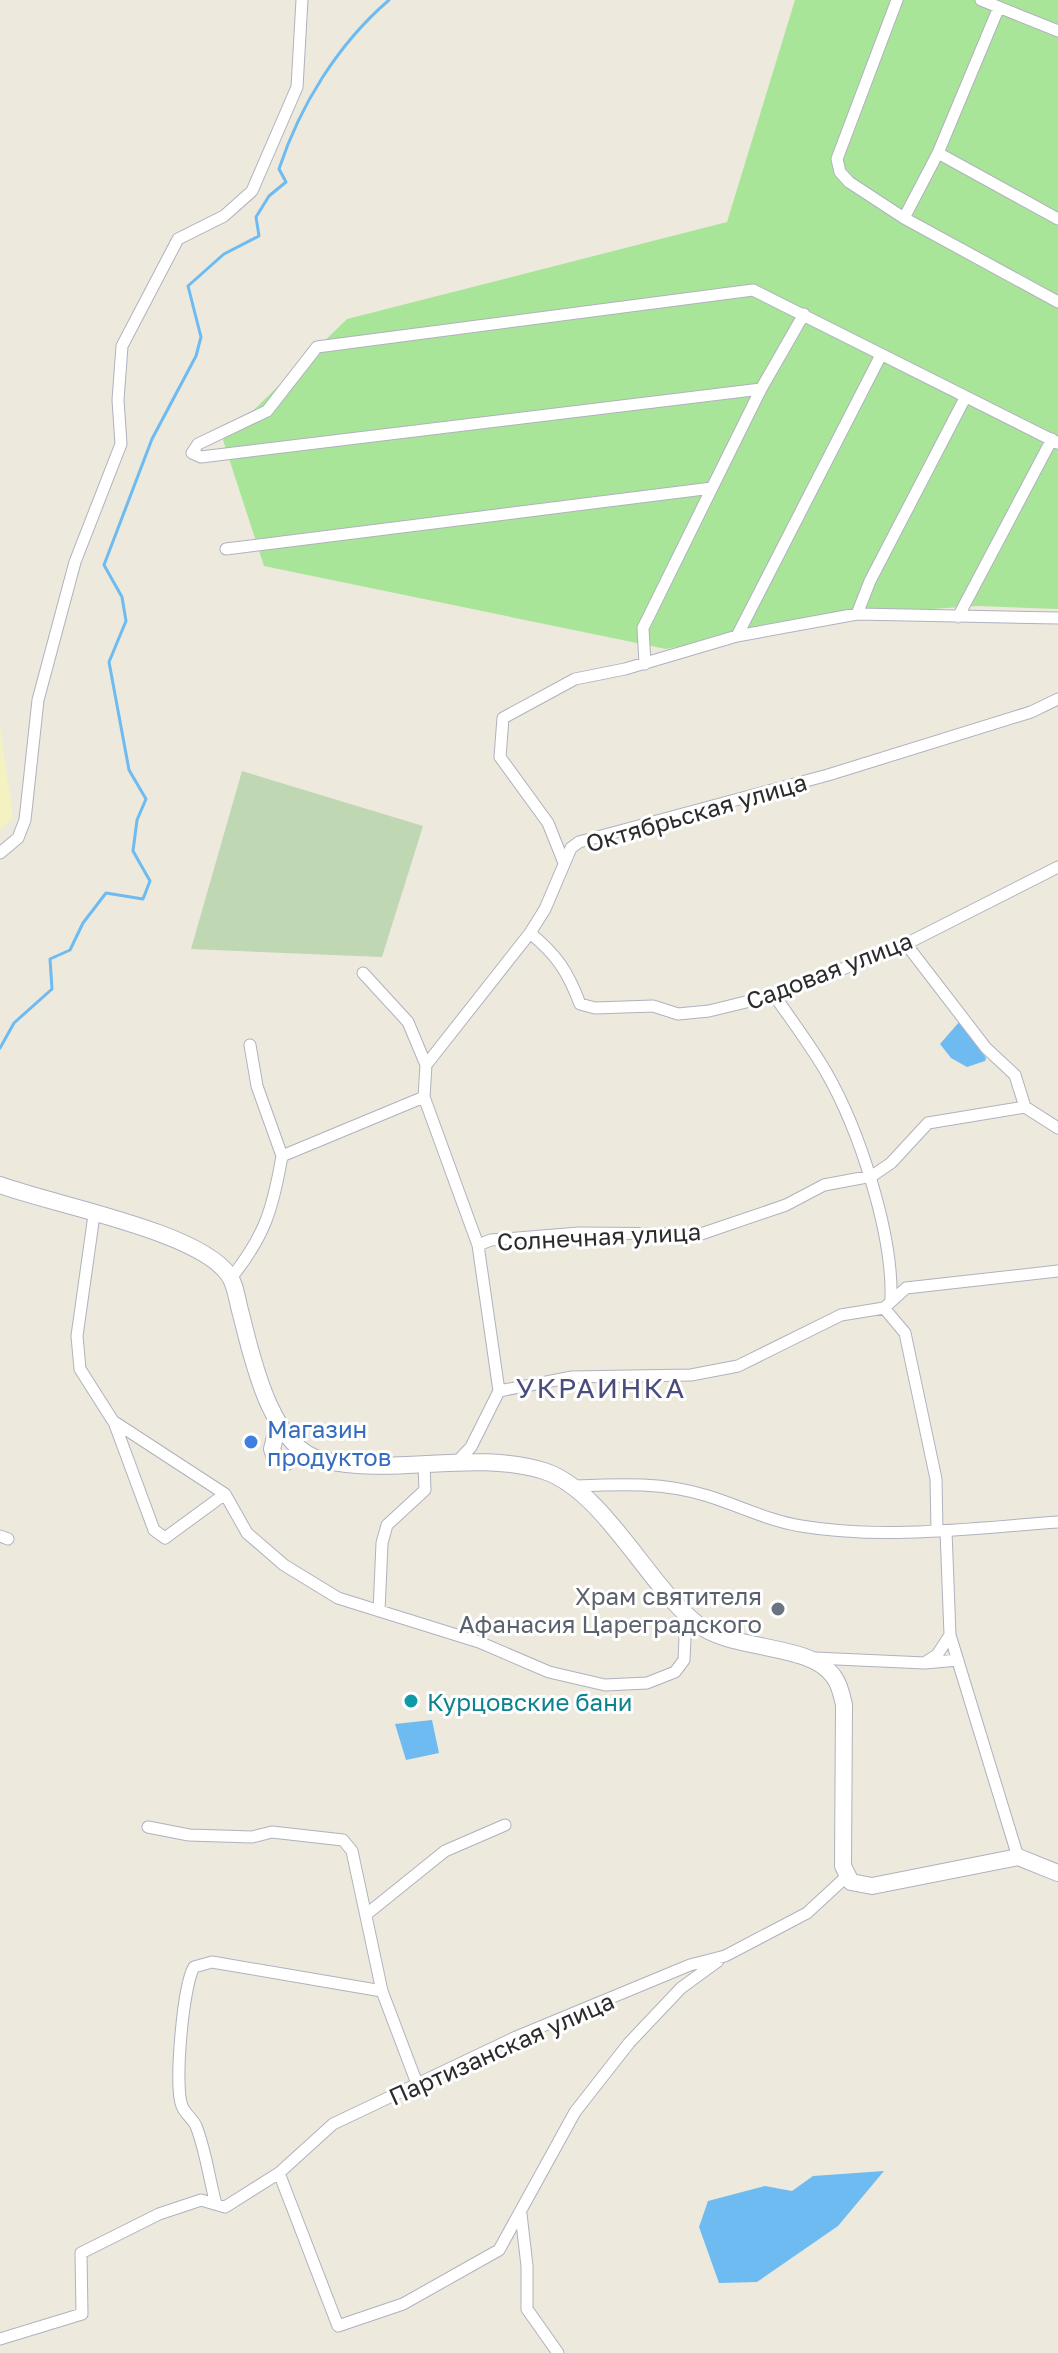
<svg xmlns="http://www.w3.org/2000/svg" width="1058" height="2353" viewBox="0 0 1058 2353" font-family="'Golos Text',sans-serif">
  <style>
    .green { fill: #a8e599 }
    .sand { fill: #f3f2c0 }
    .cemetery { fill: #c0d7b4 }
    .water { fill: #6ebbf1 }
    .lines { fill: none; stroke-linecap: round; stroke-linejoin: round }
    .stream { stroke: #6ebbf1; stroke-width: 3 }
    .street-casing { stroke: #b1b1bf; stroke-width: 13 }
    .secondary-casing { stroke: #b1b1bf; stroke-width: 18 }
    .street { stroke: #fff; stroke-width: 11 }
    .secondary { stroke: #fff; stroke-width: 16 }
    .shop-dot { fill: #3f7fe0; stroke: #fff; stroke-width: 3 }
    .worship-dot { fill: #6b7280; stroke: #fff; stroke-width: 3 }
    .culture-dot { fill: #0f9aa8; stroke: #fff; stroke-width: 3 }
    .labels { text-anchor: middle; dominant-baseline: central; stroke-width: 6; stroke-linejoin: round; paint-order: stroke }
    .street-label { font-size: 24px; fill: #2b2b2b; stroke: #fff }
    .shop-label { font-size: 24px; fill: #366cbe; stroke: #fff; text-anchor: start }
    .worship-label { font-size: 24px; fill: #5b616d; stroke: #fff; text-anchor: end }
    .culture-label { font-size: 24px; fill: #0d838f; stroke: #fff; text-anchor: start }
    .quarter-label { font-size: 28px; letter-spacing: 2px; fill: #4a4c7d; stroke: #fff }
  </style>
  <rect width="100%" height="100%" fill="#ede9dd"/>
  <!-- green -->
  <path class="green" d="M795 0H1058V609L977 606 857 614 666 649 264 566 223 440 347 319 727 222Z"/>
  <!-- sand -->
  <path class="sand" d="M0 727 13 818 0 830Z"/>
  <!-- cemetery -->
  <path class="cemetery" d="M242 771 423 826 382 957 191 949Z"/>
  <!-- water -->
  <path class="water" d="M960 1021 986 1058 985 1061 967 1067 951 1058 940 1044Z
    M432 1720 439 1753 406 1760 395 1724Z
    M884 2171 838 2226 757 2282 719 2283 699 2227 708 2201 765 2186 792 2191 813 2176Z"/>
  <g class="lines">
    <!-- stream -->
    <path class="stream" d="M0 1048 14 1023 52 989 50 959 70 950 83 923 106 893 143 899 150 881 133 851 137 820 146 799 129 770 109 662 126 621 122 597 104 565 152 439 196 356 201 337 188 286 224 254 259 236 256 217 269 196 286 182 279 169C300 105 338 44 389 0"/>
    <!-- street casing -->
    <g class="street-casing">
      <path id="street" d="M897 0 837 159 840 172 849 182 904 218 1058 302
        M981 0 1058 31
        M938 153 1058 219
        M904 218 938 153 999 7
        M761 389 804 314
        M226 549 712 488 761 389 201 457 192 453 198 444 267 411 317 347 753 290 1058 443
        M857 614 870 581 965 398
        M958 617 1052 439
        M737 636 881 355
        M645 664 643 628 712 488
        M0 853 18 838 25 820 38 700 75 562 121 444 118 400 122 346 178 239 224 216 252 191 297 87 302 0
        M564 863 548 823 500 757 503 718 575 679 625 669 737 636 857 614 1058 618
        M530 933C557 955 568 972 580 1004L595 1008 653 1006 678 1014 709 1011 774 995 900 947 1058 867
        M906 944 986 1048 1015 1075 1025 1107 1058 1128
        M363 973 408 1022 426 1065
        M774 995C792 1021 811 1046 826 1072 859 1129 893 1233 891 1299
        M250 1045 257 1086 282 1156
        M424 1097 478 1245 499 1391 471 1447 456 1463
        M94 1215 77 1336 80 1369 113 1421 225 1494 247 1533 284 1565 338 1598 479 1642 549 1672 605 1685 647 1683 675 1672 684 1660 686 1614
        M478 1245 491 1240 579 1233 701 1234 786 1205 824 1185 872 1176 891 1163 928 1123 1025 1107
        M231 1278C265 1236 273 1208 282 1156L424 1097 426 1065 530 933 545 909 571 848 579 842 828 775 1031 712 1058 699
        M884 1308 905 1333 936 1479 937 1531
        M499 1391 572 1377 691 1375 738 1366 841 1315 884 1308 906 1288 1058 1271
        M114 1422 154 1530 165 1538 225 1494
        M575 1486C621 1484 664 1482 708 1496 740 1506 769 1521 801 1526 885 1540 974 1528 1058 1522
        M946 1531 950 1635 1018 1857
        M0 1536 8 1539
        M379 1611 382 1543 387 1525 425 1490 424 1465
        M815 1658 925 1663 958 1660
        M926 1662 937 1655 950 1635
        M148 1827 189 1835 252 1837 272 1832 343 1840 352 1851 382 1991 416 2081
        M368 1913 445 1851 505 1825
        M279 2173 338 2326 403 2304 499 2250 575 2112 629 2043 681 1988 718 1961
        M216 2204C209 2179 206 2151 196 2126 193 2119 185 2114 182 2106 174 2086 183 1985 194 1967L212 1962 382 1991
        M521 2214 527 2266V2309L558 2353
        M0 2339 82 2314 81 2253 159 2214 201 2200 225 2207 279 2173 333 2124 516 2037 690 1965 725 1956 807 1913 847 1876"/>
    </g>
    <!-- secondary casing -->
    <g class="secondary-casing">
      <path id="secondary" d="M0 1185C54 1205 197 1231 228 1274 236 1284 237 1301 241 1314 252 1358 271 1448 322 1460 395 1477 472 1449 544 1471 603 1490 647 1584 696 1623 731 1652 810 1642 834 1677 840 1685 842 1696 844 1705L843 1866 851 1882 872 1886 1018 1857 1058 1873
        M278 1425 272 1449 275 1458 287 1462 301 1451"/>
    </g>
    <!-- street -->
    <use href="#street" class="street"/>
    <!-- secondary -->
    <use href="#secondary" class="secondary"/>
  </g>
  <!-- markers -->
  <circle class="shop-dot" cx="251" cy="1442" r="8"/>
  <circle class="worship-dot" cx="778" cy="1609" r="8"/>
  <circle class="culture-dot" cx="411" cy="1701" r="8"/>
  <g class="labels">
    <!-- street labels -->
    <g class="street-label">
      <text transform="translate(696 812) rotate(-16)">Октябрьская улица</text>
      <text transform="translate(829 970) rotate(-21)">Садовая улица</text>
      <text transform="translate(599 1236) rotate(-3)">Солнечная улица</text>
      <text transform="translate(501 2048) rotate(-24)">Партизанская улица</text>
    </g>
    <!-- shop labels -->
    <g class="shop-label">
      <text x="267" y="1428">Магазин<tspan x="267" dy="28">продуктов</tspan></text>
    </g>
    <!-- worship labels -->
    <g class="worship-label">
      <text x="762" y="1595">Храм святителя<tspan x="762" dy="28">Афанасия Цареградского</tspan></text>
    </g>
    <!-- culture labels -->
    <g class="culture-label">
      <text x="427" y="1701">Курцовские бани</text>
    </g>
    <!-- quarter labels -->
    <g class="quarter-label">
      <text x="601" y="1387">УКРАИНКА</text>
    </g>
  </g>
</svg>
